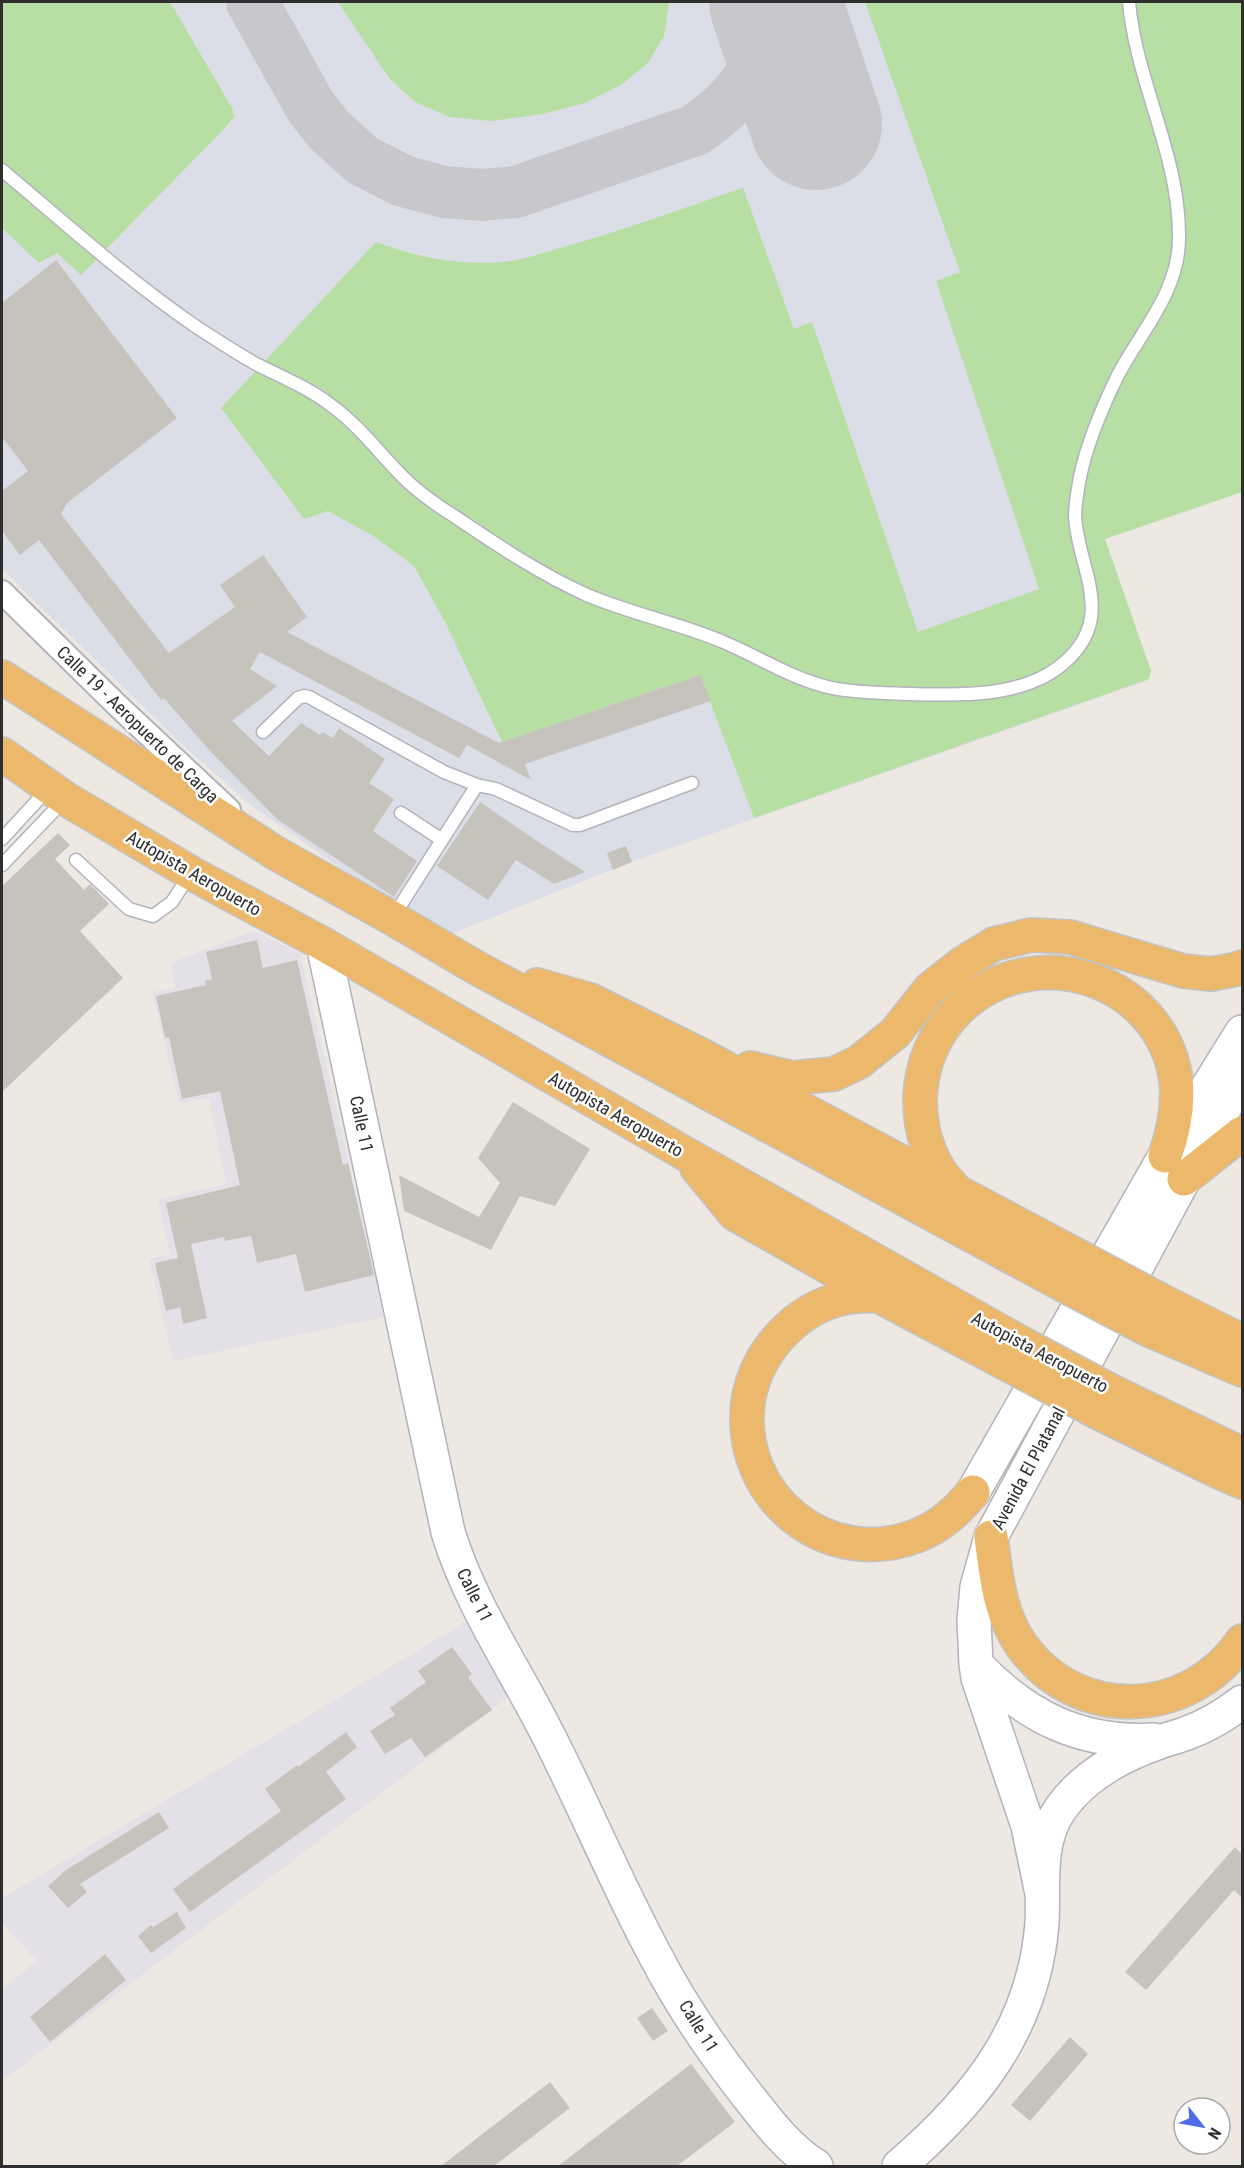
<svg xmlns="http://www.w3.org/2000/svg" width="1244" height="2168" viewBox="0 0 1244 2168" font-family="'Roboto Condensed',sans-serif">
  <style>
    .industrial { fill: #e3e1e7 }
    .airport { fill: #dcdee7 }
    .green { fill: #b7dfa3 }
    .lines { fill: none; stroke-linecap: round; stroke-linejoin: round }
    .taxiway { stroke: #c8c8cc; stroke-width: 52 }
    .runway { stroke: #c8c8cc; stroke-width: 132 }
    .building { fill: #c6c3bd }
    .service-casing { stroke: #b2b3bc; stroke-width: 15 }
    .minor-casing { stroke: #b2b3bc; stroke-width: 26 }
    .secondary-casing { stroke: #b2b3bc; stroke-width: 36 }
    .trunk-casing { stroke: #c4c4c4; stroke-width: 36 }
    .service { stroke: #fff; stroke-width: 12 }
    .minor { stroke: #fff; stroke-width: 22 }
    .secondary { stroke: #fff; stroke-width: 33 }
    .trunk { stroke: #ecb86c; stroke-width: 33 }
    .trunk-bridge-casing { stroke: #c4c4c4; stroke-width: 36; stroke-linecap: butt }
    .trunk-bridge { stroke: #ecb86c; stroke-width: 33 }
    .labels { text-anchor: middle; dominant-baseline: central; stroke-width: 5; stroke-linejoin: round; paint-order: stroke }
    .street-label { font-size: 18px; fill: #2e2e2e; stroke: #fff }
  </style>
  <rect width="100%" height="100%" fill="#ede8e2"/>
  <!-- industrial -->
  <path class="industrial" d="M253 931 300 953 385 1317 173 1361 149 1259 170 1254 158 1200 226 1184 209 1098 179 1103 152 992 175 988 171 963Z
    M474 1617 514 1693 2 2081V1989L37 1961 2 1923V1898Z"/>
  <!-- airport -->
  <path class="airport" d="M2 2H1242V492L1105 539 1151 671 1149 679 1143 682 637 860 441 938 252 806 189 751 2 569Z"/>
  <!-- green -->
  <path class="green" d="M2 2H170L232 108 234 117 224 129 81 275 57 253 39 263 2 228Z
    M338 2H669L664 36 648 63 621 85 585 103 543 114 491 121 450 117 415 102 389 78Z
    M865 2H1242V492L1105 539 1151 671 1149 679 754 818 700 675 502 742 445 622 414 566 375 537 328 511 304 519 221 408 376 242C415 256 446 263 488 263 512 263 537 255 560 248 622 231 683 208 743 188L794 329 812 322 918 632 1039 589 936 281 960 272Z"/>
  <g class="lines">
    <!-- taxiway -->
    <path class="taxiway" d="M252 2 311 107 328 129 362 160 403 181 444 192 481 195 516 192 695 130C743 98 769 60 767 2"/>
    <!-- runway -->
    <path class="runway" d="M775 2 816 124"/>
  </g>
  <!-- building -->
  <path class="building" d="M56 260 177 418 67 503 61 514 169 653 235 607 220 585 263 555 307 617 287 632 499 743 700 675 711 701 525 764 531 780 467 745 459 758 260 652 250 669 277 686 232 721 269 756 301 723 320 735 322 732 333 738 339 728 385 759 369 783 394 799 373 831 417 861 394 897 278 820 210 751 164 698 161 700 39 540 20 555 2 531V491L28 471 2 437V303Z
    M480 802 531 837 585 872 554 884 516 860 488 900 437 866Z
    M58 833 70 845 55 859 84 890 90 884 109 904 80 931 123 978 2 1092V886Z
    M626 846 632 862 613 870 607 853Z
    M257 940 263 968 297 960 343 1165 348 1163 374 1275 305 1292 296 1254 257 1263 251 1236 225 1241 224 1237 191 1244 207 1318 183 1324 180 1307 166 1311 155 1263 178 1258 166 1203 240 1185 220 1091 182 1099 169 1037 165 1038 156 996 206 985 205 981 212 979 206 952Z
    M513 1102 590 1149 555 1206 520 1196 491 1250 404 1211 399 1175 479 1217 500 1183 478 1158Z
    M452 1647 472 1674 468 1677 492 1710 425 1757 411 1738 385 1754 370 1731 395 1715 390 1708 426 1682 418 1671Z
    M346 1732 357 1747 326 1772 346 1799 190 1912 173 1889 281 1811 265 1789 297 1765 298 1767Z
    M159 1812 169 1828 80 1884 87 1892 68 1908 48 1886 66 1870Z
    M1235 1847 1242 1854V1898L1234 1890 1146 1990 1125 1972Z
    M177 1912 186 1928 151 1953 138 1936 151 1925 153 1927Z
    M105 1954 126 1980 50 2042 30 2017Z
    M652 2008 668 2031 653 2041 637 2018Z
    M1070 2037 1088 2054 1030 2121 1011 2105Z
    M691 2064 735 2122 677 2166H558Z
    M550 2082 570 2108 494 2166H441Z"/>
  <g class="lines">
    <!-- service casing -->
    <g class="service-casing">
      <path id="service" d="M2 170C66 224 129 281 198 328 217 340 236 353 256 364 282 377 309 388 332 406 361 427 382 457 407 481 421 494 438 506 454 516 497 545 540 574 587 595 629 613 674 622 716 639 755 654 790 679 832 688 857 693 883 693 909 694 963 695 1033 699 1073 654 1113 611 1077 564 1075 516 1075 504 1078 489 1080 477 1087 443 1102 408 1117 377 1141 331 1179 292 1179 238 1180 156 1136 82 1129 2
        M263 732 298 698 304 696 309 697 444 772 477 785 496 789 573 825H580L692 783
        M401 813 442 840
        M2 839 49 788
        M76 860 129 909 153 916 172 902 190 874
        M2 865 65 799
        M393 917 477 785"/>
    </g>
    <!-- minor casing -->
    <g class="minor-casing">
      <path id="minor" d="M2 592 117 705 229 810"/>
    </g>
    <!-- secondary casing -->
    <g class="secondary-casing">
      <path id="secondary" d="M323 944 448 1532C469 1601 511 1663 544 1727 583 1802 615 1881 655 1955 680 2003 711 2049 744 2091 765 2118 787 2148 816 2166
        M973 1492 1165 1156 1242 1032
        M977 1665C1026 1717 1081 1744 1154 1740
        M1042 1894 1028 1826 978 1678 976 1664 974 1620 977 1587 991 1537 1184 1179 1242 1077
        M899 2166C976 2100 1034 2027 1042 1923 1044 1884 1037 1841 1061 1808 1084 1776 1120 1756 1157 1743 1167 1739 1177 1737 1187 1733 1207 1726 1225 1715 1242 1702"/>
    </g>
    <!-- trunk casing -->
    <g class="trunk-casing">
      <path id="trunk" d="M2 677 277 854 392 918 475 967 1056 1281
        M2 754 66 799 191 873 323 944 684 1153 1021 1343
        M537 985 590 1000 701 1055 1072 1253
        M750 1068 792 1078 834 1074 859 1062 895 1033 930 989 963 963 994 944 1031 935 1070 937 1183 971 1211 974 1233 970 1242 967
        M697 1168 735 1214 879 1296 1009 1365
        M1184 1179 1242 1133
        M953 1187C927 1162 917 1121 921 1086 925 1052 942 1022 968 1001 1043 940 1162 982 1176 1080 1179 1107 1174 1131 1165 1156
        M879 1296C845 1293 813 1304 788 1328 767 1347 752 1374 748 1402 736 1497 827 1570 916 1536 940 1527 957 1511 973 1492
        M1162 1301 1242 1341
        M1147 1329 1242 1370
        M1111 1391 1242 1454
        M1099 1413 1213 1469 1242 1482
        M991 1537C996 1575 999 1614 1022 1646 1078 1723 1189 1719 1242 1641"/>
    </g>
    <!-- service -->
    <use href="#service" class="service"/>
    <!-- minor -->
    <use href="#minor" class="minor"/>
    <!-- secondary -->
    <use href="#secondary" class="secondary"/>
    <!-- trunk -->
    <use href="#trunk" class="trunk"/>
    <!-- trunk-bridge casing -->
    <g class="trunk-bridge-casing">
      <path id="trunk-bridge" d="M1072 1253 1162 1301
        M1056 1281 1147 1329
        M1021 1343 1111 1391
        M1009 1365 1099 1413"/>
    </g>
    <!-- trunk-bridge -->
    <use href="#trunk-bridge" class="trunk-bridge"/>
  </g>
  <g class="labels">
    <!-- street labels -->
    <g class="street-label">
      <text transform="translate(138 724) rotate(44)">Calle 19 - Aeropuerto de Carga</text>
      <text transform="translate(194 873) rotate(30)">Autopista Aeropuerto</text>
      <text transform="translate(616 1114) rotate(30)">Autopista Aeropuerto</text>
      <text transform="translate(362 1124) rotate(78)">Calle 11</text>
      <text transform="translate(1040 1352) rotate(28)">Autopista Aeropuerto</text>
      <text transform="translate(1028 1468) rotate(-62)">Avenida El Platanal</text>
      <text transform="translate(475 1595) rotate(63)">Calle 11</text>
      <text transform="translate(699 2026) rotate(58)">Calle 11</text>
    </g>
  </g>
  <!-- border -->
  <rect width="1244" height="2168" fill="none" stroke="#2e2e2e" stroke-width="6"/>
  <!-- north arrow -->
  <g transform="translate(1202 2126) rotate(121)"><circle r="28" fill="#ffffff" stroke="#ababab" stroke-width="1.5"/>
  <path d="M0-4.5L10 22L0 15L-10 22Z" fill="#516ceb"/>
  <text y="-9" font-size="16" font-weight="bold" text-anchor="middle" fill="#2e2e2e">N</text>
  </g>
</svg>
